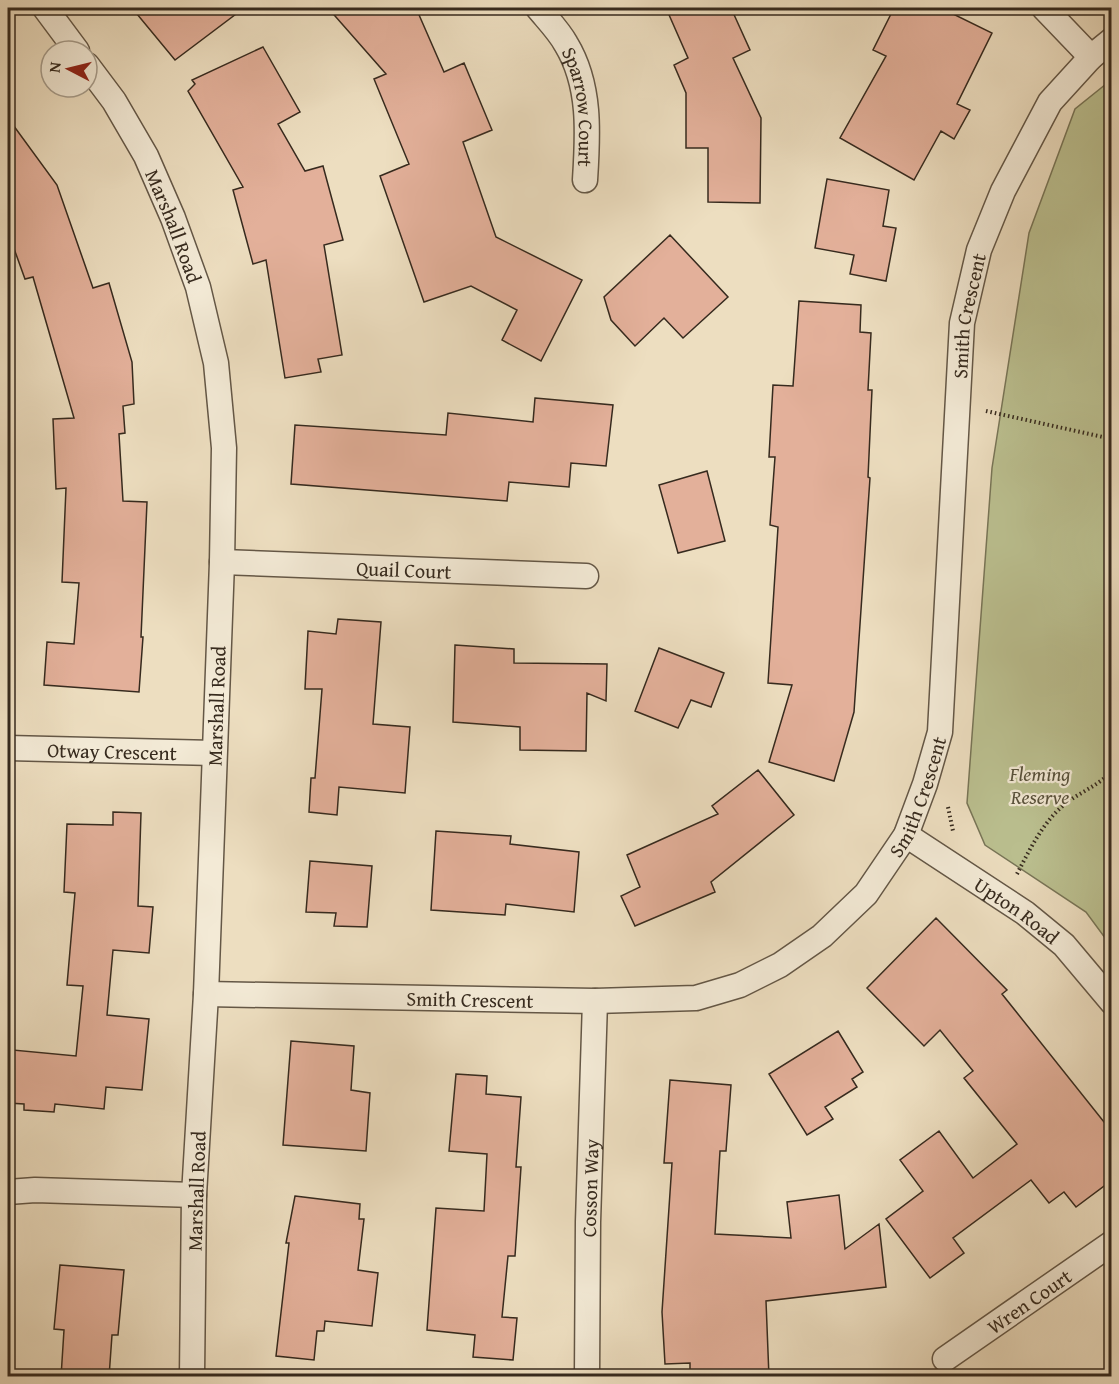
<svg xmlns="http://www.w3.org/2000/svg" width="1119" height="1384" viewBox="0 0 1119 1384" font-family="'Gentium Book Plus',serif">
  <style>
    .green { fill: #bbc090; stroke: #787557; stroke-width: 1.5 }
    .building { fill: #e3b09a; stroke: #362a1e; stroke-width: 1.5 }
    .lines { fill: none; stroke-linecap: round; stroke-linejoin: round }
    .minor-casing { stroke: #645746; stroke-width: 27 }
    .path { stroke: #362a1e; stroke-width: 4; stroke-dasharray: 1.5 3; stroke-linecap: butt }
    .minor { stroke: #f3ead6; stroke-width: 24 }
    .labels { text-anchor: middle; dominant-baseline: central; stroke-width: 4.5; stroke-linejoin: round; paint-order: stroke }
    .street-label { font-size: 20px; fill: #362a1e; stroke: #f3ead6 }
    .park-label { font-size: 20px; font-style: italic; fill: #57503a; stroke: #f3ead6 }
  </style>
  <rect width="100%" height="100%" fill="#eddec0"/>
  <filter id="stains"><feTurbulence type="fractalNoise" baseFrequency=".00333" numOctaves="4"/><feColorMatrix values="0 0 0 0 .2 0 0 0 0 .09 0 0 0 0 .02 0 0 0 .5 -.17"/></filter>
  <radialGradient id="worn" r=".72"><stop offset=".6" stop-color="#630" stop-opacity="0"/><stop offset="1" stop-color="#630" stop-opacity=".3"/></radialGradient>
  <!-- green -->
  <path class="green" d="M1111 80V946L1086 912 985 845 967 803 992 468 1029 233 1075 109Z"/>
  <!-- building -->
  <path class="building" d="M132 8H244L175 60Z
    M328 8H416L444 72 464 63 492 130 463 142 496 237 582 280 541 361 502 340 517 310 471 286 424 302 380 176 409 164 374 79 386 74Z
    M666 8H731L750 50 733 58 761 118 760 203 708 202V148H686V93L674 65 688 58Z
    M894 8H941L992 33 957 104 970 110 954 139 941 131 914 180 840 138 886 56 873 50Z
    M263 47 300 112 278 124 305 171 323 166 343 240 324 245 342 355 318 359 321 372 285 378 266 260 253 264 233 190 243 187 188 91 195 84 192 80Z
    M8 118 57 185 93 288 109 283 132 362 134 404 123 406 125 433 119 434 123 501 147 502 141 637H143L139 692 44 685 47 642 74 644 79 583 62 582 66 488 56 489 53 419 74 418 33 277 25 279 8 232Z
    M827 179 889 190 883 226 896 228 886 281 850 274 854 255 815 248Z
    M670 235 728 297 683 338 664 318 635 346 611 320 604 297Z
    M799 301 861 305 860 332 871 333 868 390H872L868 477 870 478 854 712 834 781 769 762 792 685 768 683 778 527 770 525 775 457H769L773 385 793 386Z
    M535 398 613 405 606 466 571 463 569 487 509 482 507 501 291 484 295 425 446 435 448 413 533 422Z
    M707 471 725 541 678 553 659 485Z
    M338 619 381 622 373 724 410 727 405 793 339 787 337 815 309 812 311 778H315L322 689H305L308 631 336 634Z
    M455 645 514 649V663L607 664 606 701 587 693 586 751 520 750V727L453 722Z
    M659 648 724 673 711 707 691 700 678 728 635 711Z
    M758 770 794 815 711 882 715 892 635 926 621 896 640 887 627 855 718 814 712 806Z
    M113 812 141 813 138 906 153 907 149 953 113 950 107 1015 149 1019 142 1090 106 1087 104 1109 55 1104 54 1112 24 1110V1104L8 1103 13 1050 76 1056 83 986 67 985 75 893 64 892 67 824 113 825Z
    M436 831 511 836 510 844 579 852 574 912 506 904 505 915 431 910Z
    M310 861 372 866 367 927 334 926 336 913 306 912Z
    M936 918 1007 990 1002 994 1112 1132V1180L1076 1207 1064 1192 1049 1203 1031 1180 953 1238 964 1253 930 1278 886 1219 923 1191 900 1160 939 1131 973 1178 1017 1144 964 1078 973 1071 940 1030 924 1046 867 988Z
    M838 1031 863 1072 852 1079 857 1087 825 1107 833 1119 807 1135 769 1074Z
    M291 1041 354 1046 351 1090 370 1093 366 1151 283 1145Z
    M456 1074 487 1076 486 1094 521 1097 516 1167H521L515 1256H508L502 1317 517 1318 513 1360 473 1357 475 1335 427 1330 436 1208 484 1211 487 1154 449 1151Z
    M670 1080 731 1085 726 1151H720L715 1234 791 1238 787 1202 839 1195 845 1249 879 1224 886 1287 766 1301 769 1377H690V1363L665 1364 662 1312 672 1163H664Z
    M295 1196 360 1204 359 1219H364L358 1270 378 1273 372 1326 325 1321 324 1331H317L314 1360 276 1356 289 1243H286Z
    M60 1265 124 1270 118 1335H112L109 1377H61L64 1330 54 1329Z"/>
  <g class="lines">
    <!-- minor casing -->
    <g class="minor-casing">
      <g id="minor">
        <path d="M45 8 77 51"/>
        <path id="s1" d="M538 8C547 19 559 31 566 44 591 85 588 134 585 180"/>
        <path d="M1044 8 1091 57"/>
        <path id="s2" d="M87 65 114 101 146 156 173 218 198 287 216 363 224 448 222 562 206 994 194 1195 192 1376"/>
        <path id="s3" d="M222 562 586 576"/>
        <path id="s4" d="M8 748 214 753"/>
        <path id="s5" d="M906 835 1025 913 1064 945 1112 1002"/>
        <path id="s6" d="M206 994 595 1001 696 998 740 985 780 965 822 936 866 894 906 835 925 784 940 732 962 323 979 250 1003 191 1050 102 1091 57 1112 40"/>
        <path d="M8 1192 35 1190 194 1195"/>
        <path id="s7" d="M945 1359 1112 1243"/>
        <path id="s8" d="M587 1376 588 1222 595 1001"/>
      </g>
    </g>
    <!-- path -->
    <path class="path" d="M986 411 1112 439
      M948 807 953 831
      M1017 874C1030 849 1043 822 1065 804 1080 792 1098 786 1112 771"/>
    <!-- minor -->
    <use href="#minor" class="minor"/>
  </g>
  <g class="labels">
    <!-- street labels -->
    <g class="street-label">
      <text stroke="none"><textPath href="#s1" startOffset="111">Sparrow Court</textPath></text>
      <text stroke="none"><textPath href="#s2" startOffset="184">Marshall Road</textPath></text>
      <text stroke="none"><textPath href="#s6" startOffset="1290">Smith Crescent</textPath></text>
      <text stroke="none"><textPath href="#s3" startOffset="182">Quail Court</textPath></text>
      <text transform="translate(216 706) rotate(-88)">Marshall Road</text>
      <text stroke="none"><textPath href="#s4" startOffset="104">Otway Crescent</textPath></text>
      <text stroke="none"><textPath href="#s6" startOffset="804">Smith Crescent</textPath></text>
      <text stroke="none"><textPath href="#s5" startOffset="134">Upton Road</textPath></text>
      <text stroke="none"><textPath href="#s6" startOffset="264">Smith Crescent</textPath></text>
      <text stroke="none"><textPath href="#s8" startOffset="188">Cosson Way</textPath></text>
      <text transform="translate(196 1191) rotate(-88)">Marshall Road</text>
      <text stroke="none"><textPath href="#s7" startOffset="102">Wren Court</textPath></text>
    </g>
    <!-- park labels -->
    <g class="park-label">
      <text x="1040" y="773">Fleming<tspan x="1040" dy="23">Reserve</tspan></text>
    </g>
  </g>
  <!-- margin -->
  <rect width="1119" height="1384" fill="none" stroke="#eddec0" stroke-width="30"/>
  <rect x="9" y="9" width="1101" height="1366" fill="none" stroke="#362a1e" stroke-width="3"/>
  <rect x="15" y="15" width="1089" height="1354" fill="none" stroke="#362a1e" stroke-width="1.5"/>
  <!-- north arrow -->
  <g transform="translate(69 69) rotate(277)"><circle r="28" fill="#f3ead6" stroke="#a79d8c" stroke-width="1.5"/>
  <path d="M0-4.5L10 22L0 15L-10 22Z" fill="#8f2418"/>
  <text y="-9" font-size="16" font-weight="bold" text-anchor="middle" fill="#362a1e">N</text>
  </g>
  <rect width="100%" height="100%" filter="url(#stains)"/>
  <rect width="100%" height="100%" fill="url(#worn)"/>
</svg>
